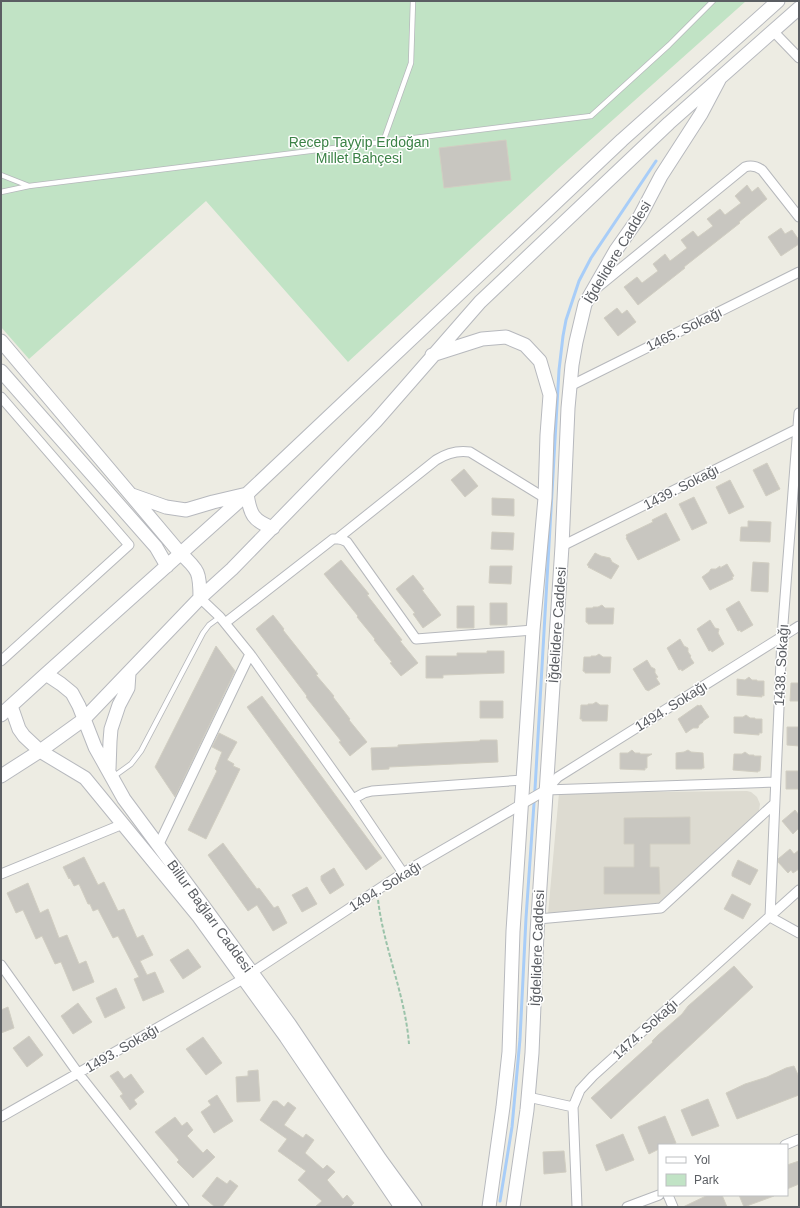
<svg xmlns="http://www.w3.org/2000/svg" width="800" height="1208" viewBox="0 0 800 1208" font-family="Arial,sans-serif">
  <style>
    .education { fill: #dddbd1 }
    .green { fill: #c1e3c5 }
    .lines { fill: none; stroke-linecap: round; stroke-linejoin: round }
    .stream { stroke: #a8cdf8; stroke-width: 3 }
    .building { fill: #c8c6c0; stroke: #d1cec2 }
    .lane-casing { stroke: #b6b8bc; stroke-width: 6 }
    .street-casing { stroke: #b6b8bc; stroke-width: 11 }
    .secondary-casing { stroke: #b7b9be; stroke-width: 15 }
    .path { stroke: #9bc3aa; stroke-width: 2; stroke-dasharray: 4 2; stroke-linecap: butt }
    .lane { stroke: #fff; stroke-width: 4.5 }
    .street { stroke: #fff; stroke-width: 9 }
    .secondary { stroke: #fff; stroke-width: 13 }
    .labels { text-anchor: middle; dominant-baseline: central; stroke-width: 3; stroke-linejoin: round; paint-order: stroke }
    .park-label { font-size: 14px; fill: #3b8246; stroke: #fff }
    .street-label { font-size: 14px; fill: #5b5e63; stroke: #fff }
  </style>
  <rect width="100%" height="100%" fill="#edece3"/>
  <!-- education -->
  <path class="education" d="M747 791 751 792 757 797 760 804 759 811 657 905 548 914 559 793Z"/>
  <!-- green -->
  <path class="green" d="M1 1H746L559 168 348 362 206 201 29 359 1 327Z"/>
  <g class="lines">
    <!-- stream -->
    <path class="stream" d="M500 1201 512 1127 520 1039 526 918 535 789 559 370 563 336 566 320 579 281 591 258 656 161"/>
  </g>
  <!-- building -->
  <path class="building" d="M506 140 511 180 444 188 439 148Z
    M747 185 752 192 758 187 767 199 739 222 740 223 684 267 685 268 638 305 624 287 637 277 642 283 658 271 653 264 665 254 670 261 687 248 681 240 693 231 698 237 713 226 707 219 720 209 725 215 741 203 735 196Z
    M781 228 785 234 792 230 799 240V244L781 256 768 237Z
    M617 308 622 314 627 310 636 322 618 336 604 318Z
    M767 463 780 489 766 496 753 470Z
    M464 469 478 486 465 497 451 480Z
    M730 480 744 507 729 514 716 487Z
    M694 497 707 523 692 530 679 504Z
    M492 498 514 499V516L492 515Z
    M666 513 680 540 638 560 626 538 627 537 626 535 653 522 652 520Z
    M748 521 771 522 770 542 740 541 741 527H748Z
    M492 532 514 533 513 550 491 549Z
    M595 553 601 556 610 558 612 562 619 566 611 579 588 567 589 566 587 565Z
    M341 560 369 594 367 595 402 640 400 641 418 663 401 676 390 663 392 662 374 640 375 639 357 617 358 616 324 574Z
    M753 562 769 563 768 592 751 591Z
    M727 564 734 576 732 577 733 579 710 590 702 577 709 572 711 569H716L720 566V568Z
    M490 566H512L511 584 489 583Z
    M413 575 424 589 422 590 441 615 423 628 413 614 415 613 396 589Z
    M739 601 753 625 741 632 740 630 738 631 726 609Z
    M490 603H507V625H490Z
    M602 605 605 608H614L613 624H588V623L586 622V608H593V607H598Z
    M457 606H474V628H457Z
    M273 615 284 629 283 630 318 674 316 675 334 696 333 697 350 719 349 720 367 742 350 756 339 742 341 741 306 697 307 696 256 629Z
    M710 620 715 628 719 629 718 633 724 644 712 652 711 650 709 651 697 629Z
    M680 639 684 646 688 648V652L691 656 690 657 694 663 682 671 681 669 679 670 667 648Z
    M216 646 235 671 175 797 155 767Z
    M487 651H504V673L443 675V678H426V656H457V653H487Z
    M599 654 603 657H611L610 673H585V672L583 671 584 657H591V656H596Z
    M647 660 651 667 655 669V673L658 677 656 678 660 684 648 691 647 690H646L633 669Z
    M749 677 752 680H757V681H764V696L762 695V697L737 695V679L745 680Z
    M791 683H799V701H790Z
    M262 696 382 858 366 870 247 707Z
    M480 701H503V718H480Z
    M596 702 600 705H608L607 721H582V719H580L581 705H588V704H593Z
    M698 705 699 706 701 705 709 717 703 721V722L699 725 698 728H693L686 733 678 719Z
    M746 715 750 718H755V719H762V733H759V735L734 733V717H743Z
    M787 727H799V746L787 745Z
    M219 733 237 742 227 760 234 764 233 766 240 769 206 839 188 830 217 771 215 769 222 752 212 747Z
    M480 740H497L498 762 389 767V769L372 770 371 748 398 747V745L480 741Z
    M632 750 635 753H640V754H652L647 757V768H645V770L620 769V753H628Z
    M688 750 691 752 703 753 704 768H702V769H676V753L684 752Z
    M745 752 749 755H754V756H761L760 771H758V772L733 770 734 754H742Z
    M786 771H799V789H786Z
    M795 810 799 815V828L793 834 782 821Z
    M690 817V844H650V867H659L660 894H604V867H634V844H624V818Z
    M223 843 257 889 259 888 274 908 278 906 287 923 273 931 257 905 248 911 208 855Z
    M790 849 794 854 799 850V869L793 873 791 870 788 873 778 862V859Z
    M84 857 98 885 104 882 118 911 124 909 137 938 143 935 153 955 140 961 147 975 155 972 164 992 143 1001 134 979 139 977 118 936 113 938 98 909 93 911 90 904H88L79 884 74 886 70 878 69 879 63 867Z
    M738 860 758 870 750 885 732 876V873Z
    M334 868 344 885 330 894 321 880V876Z
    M28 883 40 913 48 909 59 938 67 935 79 964 86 961 94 982 73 991 61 962 55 964 42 936 36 939 23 910 16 913 7 893Z
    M307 887 317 904 302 912 292 895Z
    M732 894 751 904 743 919 724 909Z
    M188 949 201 967 183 979 170 960Z
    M734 966 753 987 611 1119 591 1098 653 1042 652 1041 658 1035 682 1014 688 1006Z
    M116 988 125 1008 105 1018 96 998Z
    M78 1003 92 1022 73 1034 61 1016Z
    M8 1007 14 1028 1 1033V1010Z
    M29 1036 43 1055 27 1067 13 1048Z
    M203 1037 222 1063 206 1075 186 1049Z
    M794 1066 799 1077V1095L737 1119 726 1093 745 1084 767 1077 786 1068Z
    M258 1070 260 1101 237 1102 236 1077 248 1076V1071Z
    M118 1071 124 1079 131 1074 144 1092 134 1100 137 1104 130 1110 120 1096 123 1094 110 1076Z
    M217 1095 233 1121 214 1133 201 1112 211 1105 208 1101Z
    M708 1099 719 1126 692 1136 681 1110Z
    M273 1101H277L284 1107 288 1102 296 1108 284 1125 303 1138 306 1134 314 1140 305 1153 323 1169 327 1165 335 1172 327 1180 343 1199 347 1195 354 1203 350 1207H315L322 1201 298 1180 306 1171 278 1151 287 1139 260 1120Z
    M665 1116 676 1143 670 1145H659V1149L649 1154 638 1127Z
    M175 1117 182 1126 187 1122 193 1130 187 1136 203 1153 207 1149 215 1157 193 1178 177 1162 179 1160 155 1132Z
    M623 1134 634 1160 606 1171 596 1145Z
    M564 1151 566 1172 544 1174 543 1152Z
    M799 1161V1184L787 1189V1165Z
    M217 1177 227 1184 230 1180 238 1186 222 1207H215L202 1196Z
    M708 1195H722L727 1207H683Z
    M739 1195H774V1196L744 1207Z"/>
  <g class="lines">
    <!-- lane casing -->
    <g class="lane-casing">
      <path id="lane" d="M383 142 411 63 413 1
        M1 175 29 186
        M1 192 29 186 591 116 669 45 713 1
        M113 777 131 764 141 751 203 633 209 625 220 617"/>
    </g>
    <!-- street casing -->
    <g class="street-casing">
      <path id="street" d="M773 31 799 58
        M598 287 745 167C751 165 756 166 762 170L799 217
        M570 386 799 272
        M1 397 129 545 1 661
        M337 539 436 460C447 453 457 450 470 452L545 498
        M562 546 799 428
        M200 598 220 617 250 654 353 799 403 873
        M225 623 333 539C339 538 342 539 347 542L416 639 533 630
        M546 790 558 777 799 626
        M353 799 364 793 372 791 523 780
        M158 846 250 654
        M1 874 123 824
        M770 917 782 637 799 413
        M770 917 799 933
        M538 919 661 908 774 804
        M1 965 78 1073 184 1207
        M251 973 403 873 546 790 775 782
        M528 1097 573 1107
        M1 1117 243 979
        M785 1145 799 1139
        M668 1195 673 1207
        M577 1207 573 1107 580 1090 593 1076 799 890
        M627 1207 659 1195"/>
    </g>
    <!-- secondary casing -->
    <g class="secondary-casing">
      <path id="secondary" d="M1 341 180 553C199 570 200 573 200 598
        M432 355 482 339 506 337 525 345 540 361 550 395 547 435 545 498 533 630 523 780 513 931 509 1052 503 1107 489 1207
        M1 371 156 547 167 566
        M132 495 166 507 186 510 213 502 247 494C250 514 253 521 273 528
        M46 674 61 684 72 693 79 706 95 747 124 799 207 911 290 1025 380 1159 415 1207
        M11 706 19 729 24 736 40 751 85 778 199 917 286 1037 401 1207
        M1 715 46 674 247 494 622 140 778 1
        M109 769 110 741 111 729 119 705 128 688 129 673
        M1 776 40 751 83 720 200 598 232 569 376 421 480 302 669 123 799 8
        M513 1207 527 1110 532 1053 537 933 562 546 568 408 572 365 576 342 585 304 616 250 640 216 661 176 701 114 719 80"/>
    </g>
    <!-- path -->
    <path class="path" d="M378 900C384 949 405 994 409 1044"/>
    <!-- lane -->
    <use href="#lane" class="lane"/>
    <!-- street -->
    <use href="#street" class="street"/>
    <!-- secondary -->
    <use href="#secondary" class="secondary"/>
  </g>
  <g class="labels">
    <!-- park labels -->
    <g class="park-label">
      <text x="359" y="142">Recep Tayyip Erdoğan<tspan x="359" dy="16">Millet Bahçesi</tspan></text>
    </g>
    <!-- street labels -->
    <g class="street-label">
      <text transform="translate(617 252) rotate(-59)">İğdelidere Caddesi</text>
      <text transform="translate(684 329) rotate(-26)">1465. Sokağı</text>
      <text transform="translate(681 487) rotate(-27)">1439. Sokağı</text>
      <text transform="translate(557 625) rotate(-86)">İğdelidere Caddesi</text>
      <text transform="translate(781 665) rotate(-87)">1438. Sokağı</text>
      <text transform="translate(671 706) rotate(-32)">1494. Sokağı</text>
      <text transform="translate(385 886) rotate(-32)">1494. Sokağı</text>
      <text transform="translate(210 916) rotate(54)">Billur Bağları Caddesi</text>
      <text transform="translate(537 948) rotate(-88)">İğdelidere Caddesi</text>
      <text transform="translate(645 1029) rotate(-42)">1474. Sokağı</text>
      <text transform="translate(122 1048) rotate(-30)">1493. Sokağı</text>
    </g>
  </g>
  <!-- border -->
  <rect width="800" height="1208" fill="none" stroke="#5b5e63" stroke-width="4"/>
  <!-- legend -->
  <rect x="658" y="1144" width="130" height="52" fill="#ffffff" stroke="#bdbfc1"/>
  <rect x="666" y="1157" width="20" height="6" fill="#ffffff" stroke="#bdbfc1"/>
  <text x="694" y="1164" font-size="12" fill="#5b5e63">Yol</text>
  <rect x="666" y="1174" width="20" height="12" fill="#c1e3c5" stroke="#bdbfc1"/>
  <text x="694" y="1184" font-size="12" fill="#5b5e63">Park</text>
</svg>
